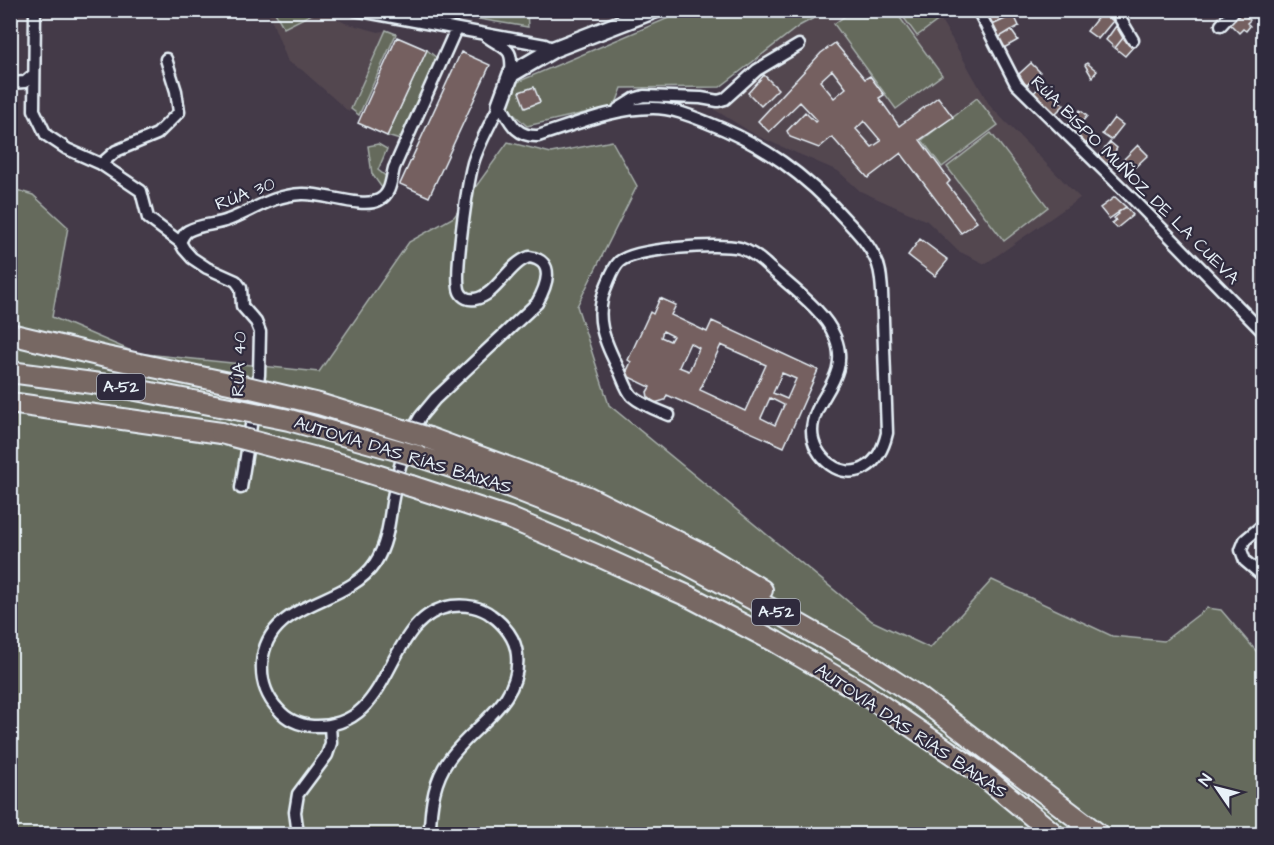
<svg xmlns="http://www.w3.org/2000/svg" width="1274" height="845" viewBox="0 0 1274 845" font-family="'Architects Daughter',sans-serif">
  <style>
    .built { fill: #524650 }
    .green { fill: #656a5c; stroke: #a6aeaa; stroke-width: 1.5 }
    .building { fill: #746161; stroke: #e8f1f8; stroke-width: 1.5; fill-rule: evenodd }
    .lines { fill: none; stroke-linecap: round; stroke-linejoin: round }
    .street-casing { stroke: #e8f1f8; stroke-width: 15 }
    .secondary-casing { stroke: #e8f1f8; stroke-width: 20 }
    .highway-casing { stroke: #e8f1f8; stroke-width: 24 }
    .street { stroke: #2f2a3d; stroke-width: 10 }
    .secondary { stroke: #2f2a3d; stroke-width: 15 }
    .highway { stroke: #776864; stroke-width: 20 }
    .highway-bridge-casing { stroke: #e8f1f8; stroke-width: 24; stroke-linecap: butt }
    .highway-bridge { stroke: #776864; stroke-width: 20 }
    .labels { text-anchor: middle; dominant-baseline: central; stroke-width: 4.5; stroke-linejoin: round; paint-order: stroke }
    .shield { fill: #2f2a3d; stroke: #b0b5c0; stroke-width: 1.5 }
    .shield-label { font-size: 16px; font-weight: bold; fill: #e8f1f8 }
    .street-label { font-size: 18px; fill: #e8f1f8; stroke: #2f2a3d }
  </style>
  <rect width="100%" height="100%" fill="#443a48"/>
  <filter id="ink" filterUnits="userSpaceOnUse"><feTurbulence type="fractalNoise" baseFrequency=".0167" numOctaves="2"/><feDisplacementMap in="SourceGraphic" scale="12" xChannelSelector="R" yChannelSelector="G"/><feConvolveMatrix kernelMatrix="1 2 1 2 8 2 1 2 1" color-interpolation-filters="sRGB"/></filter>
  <g filter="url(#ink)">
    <!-- built -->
    <path class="built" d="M268 11H322L345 23 379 32 386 30 349 112 302 70 288 62Z
      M813 11H936L990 106 1080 198 985 264 958 251 927 221 860 191 838 171 757 136 715 110 718 93 732 86 760 59 754 51Z"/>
    <!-- green -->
    <path class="green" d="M274 11H313L314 13 284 28Z
      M430 11H527L528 27Z
      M685 11H827L799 26 720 87 622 88 615 106 527 126 508 109 515 83Z
      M852 11H895L942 75 896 109 834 24Z
      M899 11H934L940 19 917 36Z
      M386 30 396 34 359 115 351 109Z
      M427 50 438 59 400 140 387 136Z
      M977 98 998 125 942 167 922 140Z
      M991 133 1048 207 1004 241 947 167Z
      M612 141 637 186 577 306 609 405 872 621 930 648 992 580 1112 636 1164 641 1207 608 1221 610 1263 659V834H11L10 188 33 195 68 227 52 317 136 353 319 372 409 242 454 217 508 142 551 153Z
      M378 144 387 149 378 170 388 178 382 188 372 174 368 146Z"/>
    <!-- building -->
    <path class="building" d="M534 10H566V11L535 14Z
      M988 10H1014L1015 14 990 26 985 18 989 16 986 12Z
      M1102 12 1113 21 1098 39 1087 31Z
      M1241 12 1250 20 1247 23 1250 26 1246 31 1243 29 1239 33 1230 24Z
      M1014 15 1019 26 996 39 990 26Z
      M1116 26 1123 38 1115 48 1106 40Z
      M1011 30 1018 40 1004 48 998 38Z
      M397 37 427 50 387 136 358 123Z
      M1123 38 1133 47 1125 56 1115 48Z
      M835 43 865 79 870 76 884 95 879 98 899 126 938 97 953 117 920 140 950 181 947 184 977 222 961 233 901 153 868 178 832 137 819 148 790 137 787 131 805 112 815 122 817 120 800 102 769 132 758 121 821 53ZM832 70 846 88 834 98 820 81ZM864 121 881 141 872 147 856 129Z
      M461 52 490 65 429 197 400 184Z
      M1031 63 1040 72 1026 86 1019 74Z
      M1087 63 1097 71 1092 77 1085 65Z
      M764 75 778 89 761 106 748 93Z
      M1042 84 1064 105 1054 115 1032 95Z
      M534 87 540 102 525 108 519 92Z
      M1080 110 1087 116 1081 123 1084 125 1076 135 1066 128Z
      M1114 118 1123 125 1111 140 1102 134Z
      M1085 129 1093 137 1085 145 1077 138Z
      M1110 142 1117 148 1107 165 1098 157Z
      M1138 145 1148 155 1131 171 1122 161Z
      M1115 197 1126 207 1109 219 1100 208Z
      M1126 207 1133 215 1117 228 1112 223 1116 220 1114 218 1119 214 1118 212Z
      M920 239 948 260 935 276 908 255Z
      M660 298 676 305 671 315 707 332 712 321 818 370 784 447 667 395 665 400 655 403 648 397 647 392 650 387 625 375 631 362 628 360 650 312 653 314ZM663 331 673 336 670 341 661 337ZM690 343 699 348 689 371 679 367ZM721 345 766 365 745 411 700 390ZM782 373 796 379 787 399 773 393ZM770 398 784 405 775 425 761 418Z"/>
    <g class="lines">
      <!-- street casing -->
      <g class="street-casing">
        <path id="street" d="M35 10 34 110 46 135 67 149 101 164 141 191 148 218 180 242 184 249 192 258 207 268 236 281 241 288 242 306 256 322 260 332 259 375 241 488
          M355 10 545 45 554 49
          M978 10 1016 84 1134 200 1264 333
          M1115 10 1133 40
          M1221 25 1235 10
          M486 36C506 51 513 45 511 74
          M10 83 25 82 33 75
          M500 104C510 121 515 137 538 136 576 124 613 108 653 108 671 108 689 115 706 122 763 144 805 174 846 220 857 232 869 244 876 260 881 269 881 280 882 291L887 433C884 446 878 460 866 467 842 482 812 457 812 431 812 398 852 379 835 337 825 311 791 287 770 268 761 259 752 252 740 248 719 243 635 248 619 262 614 267 611 275 608 282 592 316 604 340 620 372 623 379 627 391 632 396 642 405 657 410 669 415
          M618 109 634 99 644 96 701 98 718 101 725 99 757 70 799 45
          M101 164 116 151 157 134 179 112 176 91 166 59
          M180 242C183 237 184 233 188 231 200 224 216 225 228 220 254 210 273 195 302 194 324 193 362 209 379 200 391 194 391 180 394 168L456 29
          M410 435 420 417 435 399 537 303C546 287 557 261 529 257 508 264 496 296 475 299 469 300 463 298 460 292 453 277 468 182 473 163 479 143 491 123 500 104
          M405 450C399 467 395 485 392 503 389 523 387 545 375 563 346 607 267 599 262 663 261 680 266 696 278 709 287 720 299 725 313 726 331 727 350 721 363 708 395 676 401 614 452 606 465 604 481 607 491 615 504 624 516 639 517 655 522 704 471 726 448 761 433 782 430 809 430 834
          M1264 524 1245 540 1241 550 1245 561 1264 577
          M298 834 295 812 298 794 327 755 331 743 330 725"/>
      </g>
      <!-- secondary casing -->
      <g class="secondary-casing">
        <path id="secondary" d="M500 104 511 74 554 49 655 10"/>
      </g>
      <!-- highway casing -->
      <g class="highway-casing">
        <path id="highway" d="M10 334 106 357 234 384
          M10 372 115 386 230 408
          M10 403 221 433
          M429 438 588 497 704 555 762 590
          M418 456 500 483 599 522 687 564 777 612 860 659 920 698 1098 834
          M411 486 509 518 601 557 690 597 776 642 860 691 980 773 1054 834"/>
      </g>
      <!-- street -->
      <use href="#street" class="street"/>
      <!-- secondary -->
      <use href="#secondary" class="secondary"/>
      <!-- highway -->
      <use href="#highway" class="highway"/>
      <!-- highway-bridge casing -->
      <g class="highway-bridge-casing">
        <path id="highway-bridge" d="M234 384 319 404 429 438
          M230 408 289 420 418 456
          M221 433 351 467 411 486"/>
      </g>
      <!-- highway-bridge -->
      <use href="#highway-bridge" class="highway-bridge"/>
    </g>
  </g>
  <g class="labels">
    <!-- shield labels -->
    <g class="shield">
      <rect x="97" y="374" width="48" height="26" rx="4.5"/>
      <rect x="752" y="599" width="48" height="26" rx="4.5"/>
    </g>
    <g class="shield-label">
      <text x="121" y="387">A-52</text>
      <text x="776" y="612">A-52</text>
    </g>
    <!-- street labels -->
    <g class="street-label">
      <text transform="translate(1135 180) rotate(45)">RÚA BISPO MUÑOZ DE LA CUEVA</text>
      <text transform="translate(245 194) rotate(-21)">RÚA 30</text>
      <text transform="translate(239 364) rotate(-88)">RÚA 40</text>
      <text transform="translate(403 455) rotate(17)">AUTOVÍA DAS RÍAS BAIXAS</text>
      <text transform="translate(911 731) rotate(34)">AUTOVÍA DAS RÍAS BAIXAS</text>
    </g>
  </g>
  <!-- margin -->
  <rect width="1274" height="845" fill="none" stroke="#2f2a3d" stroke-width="36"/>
  <rect x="18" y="18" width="1238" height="809" fill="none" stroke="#e8f1f8" stroke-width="2" filter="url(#ink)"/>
  <!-- north arrow -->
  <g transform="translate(1217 788) rotate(305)" stroke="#2f2a3d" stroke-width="4.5" paint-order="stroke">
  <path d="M0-4.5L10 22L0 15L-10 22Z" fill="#e8f1f8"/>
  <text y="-9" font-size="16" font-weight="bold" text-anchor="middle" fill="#e8f1f8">N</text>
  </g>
</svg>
